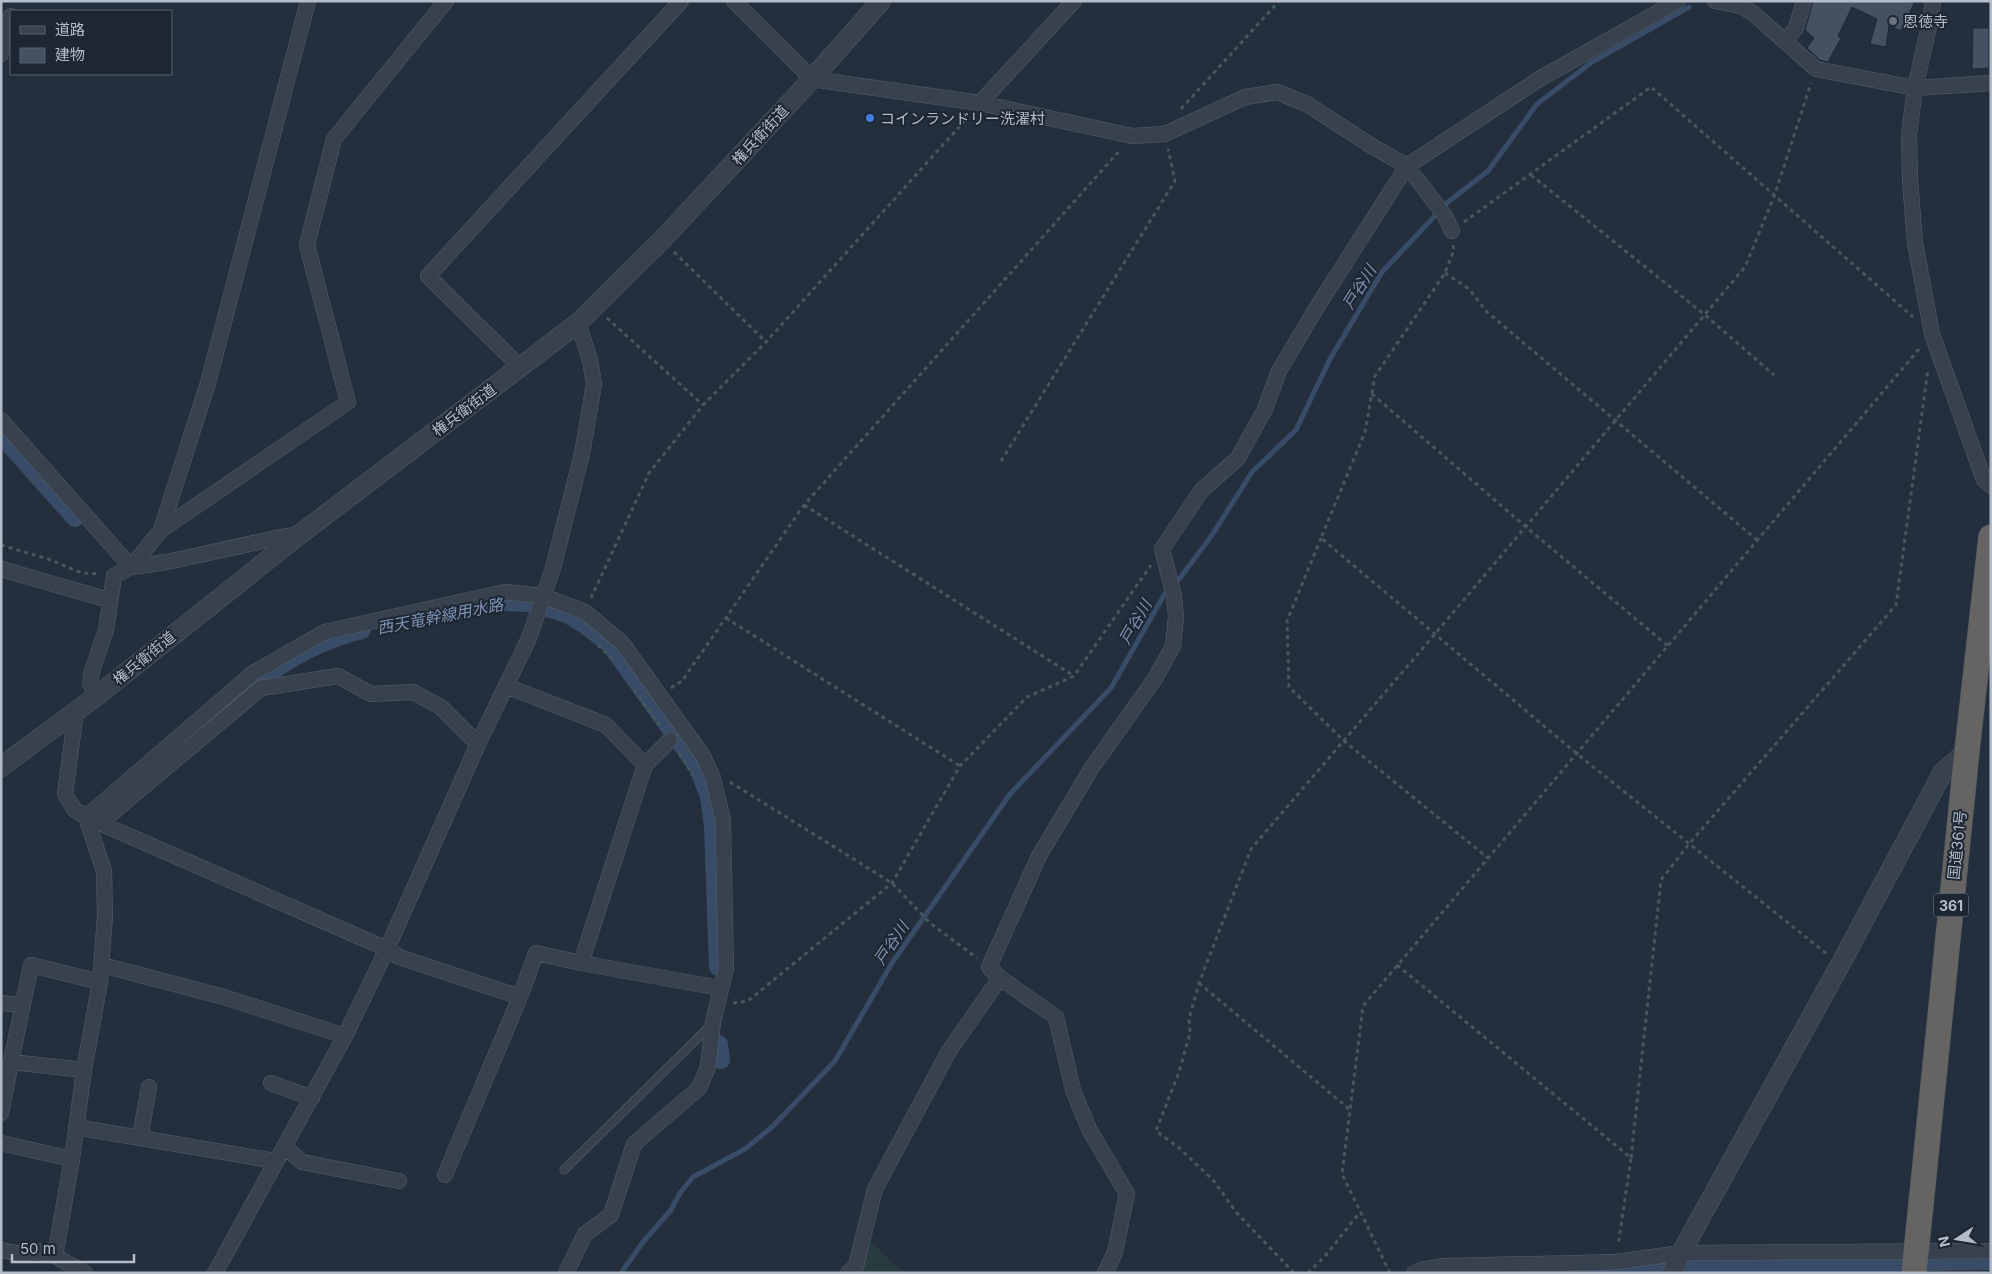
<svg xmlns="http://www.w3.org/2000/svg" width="1992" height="1274" viewBox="0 0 1992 1274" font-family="Inter,'Noto Sans JP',sans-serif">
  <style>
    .green { fill: #263c3f }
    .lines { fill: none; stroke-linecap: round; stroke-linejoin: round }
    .stream { stroke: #394c67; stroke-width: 5 }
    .canal { stroke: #394c67; stroke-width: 18 }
    .building { fill: #455162; stroke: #1f2835 }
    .service-casing { stroke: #565f6c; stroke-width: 9 }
    .minor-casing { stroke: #565f6c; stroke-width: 16 }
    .tertiary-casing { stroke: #565f6c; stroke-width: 20 }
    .trunk-casing { stroke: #434c59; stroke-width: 26 }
    .path { stroke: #44595c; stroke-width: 3; stroke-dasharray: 4 4; stroke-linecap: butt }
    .service { stroke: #38414e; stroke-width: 8 }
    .minor { stroke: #38414e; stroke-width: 15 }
    .tertiary { stroke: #38414e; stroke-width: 19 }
    .trunk { stroke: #656462; stroke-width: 25 }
    .worship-dot { fill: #6b7280; stroke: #1d2633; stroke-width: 2 }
    .shop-dot { fill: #3f7fe0; stroke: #1d2633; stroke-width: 2 }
    .labels { text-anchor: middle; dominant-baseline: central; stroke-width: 4; stroke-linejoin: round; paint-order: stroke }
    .shield { fill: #1d2633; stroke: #878f9c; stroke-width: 1 }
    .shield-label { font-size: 14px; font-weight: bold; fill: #b4bcc9 }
    .poi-label { font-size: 15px; fill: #b4bcc9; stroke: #1d2633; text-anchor: start }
    .street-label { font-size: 15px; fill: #b4bcc9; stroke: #1d2633 }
    .water-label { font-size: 16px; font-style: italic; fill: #7c92b1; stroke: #1d2633 }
  </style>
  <rect width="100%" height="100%" fill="#242f3e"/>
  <!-- green -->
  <path class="green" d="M866 1236 904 1273H858Z"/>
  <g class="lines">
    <!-- stream -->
    <path class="stream" d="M621 1273 643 1242 671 1210 680 1193 693 1177 745 1149 772 1127 835 1061 892 963 1010 794 1111 688 1164 595 1180 578 1212 535 1252 472 1296 430 1330 359 1382 272 1448 202 1488 171 1537 104 1592 62 1689 7"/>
    <!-- canal -->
    <path class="canal" d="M1 435 75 518
      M442 613 504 602 531 603 567 614 585 625 610 644 697 766 709 796 713 827 718 967
      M159 764C220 712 281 649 362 630
      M719 1044 721 1060
      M1927 1262 1991 1261
      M1534 1273 1900 1263"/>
  </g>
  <!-- building -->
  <path class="building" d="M1813 1H1915L1901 31 1889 25 1886 47 1870 44 1877 19 1852 7 1838 36 1841 38 1828 62 1820 60 1807 48 1814 38 1805 30Z
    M1973 28H1989V68L1972 69Z"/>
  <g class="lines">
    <!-- service casing -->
    <g class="service-casing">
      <path id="service" d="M564 1170 712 1024"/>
    </g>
    <!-- minor casing -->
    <g class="minor-casing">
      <path id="minor" d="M734 1 812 79 980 103 1132 136 1165 134 1245 97 1277 92 1307 104 1370 145 1407 166 1445 216 1452 231
        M1715 1 1741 6 1753 13 1816 69 1915 88 1991 83
        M1933 1 1930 22 1915 88 1909 135 1910 180 1915 243 1932 334 1984 480 1991 486
        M1786 40 1796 28 1804 1
        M1 54 11 16
        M980 103 1074 1
        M520 367 428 276 681 1
        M1 420 131 567
        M161 530 348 402 307 245 334 139 446 1
        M131 567 161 530 208 383 308 1
        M1 569 109 600
        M506 686 606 725 645 765
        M98 695 90 684 92 671 106 630 114 576 131 567 167 562 286 536 299 535
        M76 711 65 794 74 809 86 817 387 949 399 957 520 997 536 953 581 963 720 988
        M100 823 261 688 338 676 371 694 413 692 441 707 478 744
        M581 963 645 765 670 740
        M102 965 224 997 345 1036
        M1 1003 23 1005
        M11 1062 31 965 100 982
        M271 1083 312 1098
        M1 1113 11 1062 84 1070
        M76 1127 275 1161
        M140 1138 149 1087
        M1 1143 72 1159
        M285 1147 302 1162 399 1181
        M445 1175 520 997
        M1 1250 22 1254 40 1251 55 1256 85 1273
        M55 1256 72 1159 84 1070 100 982 105 915 104 871 86 817 253 673 325 632 505 592 543 596 585 612 622 643 703 756 713 778 723 821 726 969 713 1022 708 1067 699 1088 634 1144 611 1215 585 1234 566 1273
        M215 1273 345 1036 387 949 478 744 529 638 553 568 582 454 594 384 590 360 578 323
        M848 1273 856 1266 875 1189 949 1051 1000 978
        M1105 1273 1115 1252 1127 1194 1089 1129 1073 1090 1056 1017 1000 978 989 967 1039 856 1091 769 1156 677 1173 646 1176 617 1174 596 1162 549 1201 491 1238 458 1265 409 1279 371 1317 307 1407 166 1541 78 1678 1
        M1414 1273 1421 1270 1444 1266 1616 1262 1681 1253 1991 1251"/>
    </g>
    <!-- tertiary casing -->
    <g class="tertiary-casing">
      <path id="tertiary" d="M1 767 98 695 299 535 578 323 662 240 812 79 881 1
        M1672 1273 1681 1253 1840 965 1943 772 1967 751"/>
    </g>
    <!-- trunk casing -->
    <g class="trunk-casing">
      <path id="trunk" d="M1914 1273 1967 751 1991 537"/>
    </g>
    <!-- path -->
    <path class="path" d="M1181 109 1279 1
      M1531 175 1705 315 1774 375
      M1464 222 1651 87 1913 317
      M1453 245 1454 250 1445 273 1375 376 1365 432 1321 538 1576 753 1827 954
      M674 252 766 342
      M1445 273 1469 289 1487 312 1757 540
      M607 318 703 405
      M1372 394 1526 527 1668 646
      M1001 461 1175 181 1168 149
      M804 505 1074 676
      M1321 538 1287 621 1289 687 1344 741 1488 858
      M1 545 48 559 82 573 99 574
      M591 598 649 473 703 405 766 342 968 117
      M726 618 960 766
      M598 645 615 662
      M671 688 682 681 804 505 1121 149
      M634 690 662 729
      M679 753 693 775
      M730 782 892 883 930 923 977 958
      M1397 965 1631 1158 1618 1246
      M1199 983 1349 1109
      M733 1003 748 1001 892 883 960 766 1027 697 1074 676 1151 565
      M1631 1158 1661 880 1689 844 1896 605 1928 369
      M1294 1273 1236 1212 1213 1180 1178 1147 1156 1131 1179 1072 1190 1033 1189 1019 1199 983 1251 849 1435 634 1745 267 1775 194 1811 83
      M1308 1273 1326 1255 1360 1212
      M1390 1273 1342 1174 1363 1006 1920 348"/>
    <!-- service -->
    <use href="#service" class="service"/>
    <!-- minor -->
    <use href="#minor" class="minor"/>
    <!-- tertiary -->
    <use href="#tertiary" class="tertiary"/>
    <!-- trunk -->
    <use href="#trunk" class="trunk"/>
  </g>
  <!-- markers -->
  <circle class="worship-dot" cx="1893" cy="21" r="5"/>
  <circle class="shop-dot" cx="870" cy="118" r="5"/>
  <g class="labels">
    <!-- shield labels -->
    <rect class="shield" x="1933.5" y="893.5" width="35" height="23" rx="4"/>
    <g class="shield-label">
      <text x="1951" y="905">361</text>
    </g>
    <!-- poi labels -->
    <g class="poi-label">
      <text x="1903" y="21">恩徳寺</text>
      <text x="880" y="118">コインランドリー洗濯村</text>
    </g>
    <!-- street labels -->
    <g class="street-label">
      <text transform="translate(760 135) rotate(-47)">権兵衛街道</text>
      <text transform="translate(464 410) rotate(-37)">権兵衛街道</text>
      <text transform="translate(144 658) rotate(-39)">権兵衛街道</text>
      <text transform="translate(1957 845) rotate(-84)">国道361号</text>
    </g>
    <!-- water labels -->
    <g class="water-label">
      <text transform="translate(1359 287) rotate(-58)">戸谷川</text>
      <text transform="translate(440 616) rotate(-11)">西天竜幹線用水路</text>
      <text transform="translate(1135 622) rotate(-60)">戸谷川</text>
      <text transform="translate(891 943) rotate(-56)">戸谷川</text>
    </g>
  </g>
  <!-- border -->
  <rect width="1992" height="1274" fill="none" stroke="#b4bcc9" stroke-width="5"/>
  <!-- legend -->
  <rect x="10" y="10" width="162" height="65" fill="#1d2633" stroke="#59626f"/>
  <rect x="20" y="26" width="25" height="8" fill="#38414e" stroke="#59626f"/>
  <text x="55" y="35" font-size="15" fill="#b4bcc9">道路</text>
  <rect x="20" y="48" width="25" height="15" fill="#455162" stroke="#59626f"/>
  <text x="55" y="60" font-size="15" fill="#b4bcc9">建物</text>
  <!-- north arrow -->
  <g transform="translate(1957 1239) rotate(258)" stroke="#1d2633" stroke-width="4" paint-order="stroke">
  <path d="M0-4L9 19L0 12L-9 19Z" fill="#b4bcc9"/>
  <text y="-8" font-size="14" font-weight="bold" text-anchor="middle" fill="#b4bcc9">N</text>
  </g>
  <!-- scale -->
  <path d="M12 1254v8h122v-8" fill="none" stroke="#b4bcc9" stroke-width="2.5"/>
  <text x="20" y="1254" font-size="15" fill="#b4bcc9" stroke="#1d2633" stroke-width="4" paint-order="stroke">50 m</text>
</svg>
